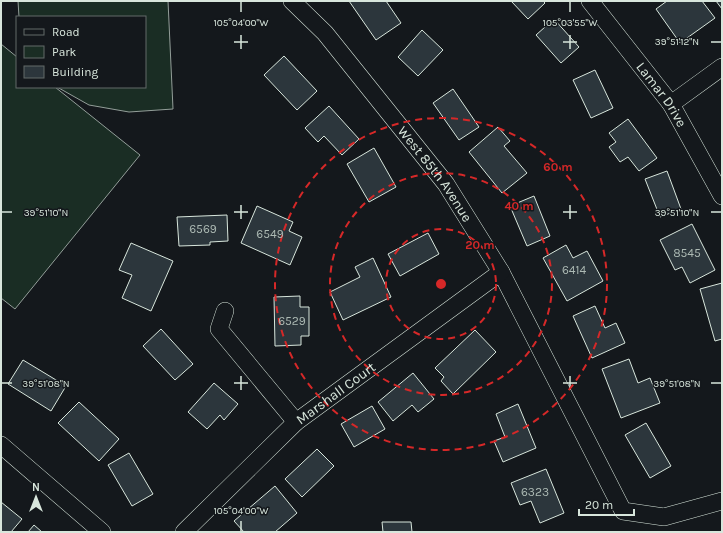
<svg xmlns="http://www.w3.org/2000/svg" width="723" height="533" viewBox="0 0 723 533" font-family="Karla,sans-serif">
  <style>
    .green { fill: #1a2d24; stroke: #939e99 }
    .building { fill: #2c363c; stroke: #d8e6dc }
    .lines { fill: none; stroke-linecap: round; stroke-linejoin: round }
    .minor-casing { stroke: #d8e6dc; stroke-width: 18 }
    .minor { stroke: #14181c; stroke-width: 17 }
    .ticks { fill: none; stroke: #d8e6dc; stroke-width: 1.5 }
    .ring { fill: none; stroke: #d62828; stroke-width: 2; stroke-dasharray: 7 5 }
    .labels { text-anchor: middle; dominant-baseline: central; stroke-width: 3; stroke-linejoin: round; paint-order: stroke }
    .number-label { font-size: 12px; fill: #adbab4 }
    .street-label { font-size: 14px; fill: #d8e6dc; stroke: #14181c }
    .ticks-label { font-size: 10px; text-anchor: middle; fill: #d8e6dc; stroke: #14181c; stroke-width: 3; stroke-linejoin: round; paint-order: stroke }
    .centre { fill: #d62828; stroke: #14181c; stroke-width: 2 }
    .ring-label { font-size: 12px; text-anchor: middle; font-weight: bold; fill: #d62828; stroke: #14181c; stroke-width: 3; stroke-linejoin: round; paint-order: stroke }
  </style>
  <rect width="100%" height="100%" fill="#14181c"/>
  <!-- green -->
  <path class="green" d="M18 1H168L173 109 129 112 89 105 57 87H145V17H19Z
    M1 44 17 57V87H55L140 155 15 309 1 298Z"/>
  <!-- building -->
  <path class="building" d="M349 1H386L401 23 376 40Z
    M511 1H543L545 3 528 19Z
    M667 1H702L715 18 680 43 656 9Z
    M716 1H722V9Z
    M554 19 579 47 561 63 536 35Z
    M422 30 443 50 418 76 398 57Z
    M284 56 317 91 297 110 264 75Z
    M595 70 613 108 591 118 573 80Z
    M453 89 479 127 459 140 433 103Z
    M329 106 359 139 342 155 324 136 318 142 305 128Z
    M628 119 657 158 639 171 628 157 620 162 609 147 616 142 609 133Z
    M498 127 510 141 504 146 527 173 502 193 469 152Z
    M374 148 396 187 369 202 347 164Z
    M667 171 681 209 660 217 645 179Z
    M534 196 550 236 527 246 510 206Z
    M257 206 293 222 289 231 302 237 290 265 241 243Z
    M227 215 228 241 210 242V245L179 246 177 217Z
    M692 224 715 270 690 283 682 267 675 270 660 240Z
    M428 233 439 254 400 276 388 254Z
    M131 243 173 261 151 311 122 298 132 275 119 270Z
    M566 245 573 258 587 251 603 281 567 301 543 258Z
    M373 258 391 297 343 320 330 292 360 277 355 267Z
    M722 283V339L715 341 700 289Z
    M300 296V307H309V336H301V345L275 346 274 297Z
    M595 306 605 328 616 323 625 343 592 358 573 316Z
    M161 329 193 364 175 380 143 346Z
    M475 330 496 352 453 394 441 381 444 377 435 368Z
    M629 359 638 383 650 378 660 403 621 418 602 369Z
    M23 360 66 386 51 411 8 384Z
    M413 373 434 399 418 412 412 405 393 421 378 402Z
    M214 383 238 404 224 420 220 415 207 429 188 412Z
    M79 402 119 439 99 461 58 423Z
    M518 404 536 448 503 462 494 441 505 437 496 414Z
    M372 406 385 429 354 447 341 424Z
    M646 423 671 466 650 478 625 435Z
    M317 449 334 466 302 497 285 479Z
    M129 453 153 494 132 506 108 465Z
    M546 469 564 513 540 523 531 501 520 505 511 483Z
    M275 486 297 513 275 532H244L234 521Z
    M1 502 22 519 11 532H1Z
    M382 522H411L412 532H383Z
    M34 525 42 532H28Z"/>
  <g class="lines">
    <!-- minor casing -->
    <g class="minor-casing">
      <g id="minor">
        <path id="s1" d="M292 1 325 33 446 184 501 272 623 511 664 517 722 501"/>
        <path id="s2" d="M590 1 671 104 722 196"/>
        <path d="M671 104 722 67"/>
        <path d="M225 311 219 329 296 422"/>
        <path d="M1 445 102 532"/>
        <path id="s3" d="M184 532 296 422 501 272"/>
      </g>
    </g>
    <!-- minor -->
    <use href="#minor" class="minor"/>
  </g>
  <!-- ticks -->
  <path class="ticks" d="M241 2V12M570 2V12M241 35V49M570 35V49M234 42H248M563 42H577M711 42H721M241 205V219M570 205V219M2 212H12M234 212H248M563 212H577M711 212H721M241 376V390M570 376V390M2 383H12M234 383H248M563 383H577M711 383H721M241 521V531"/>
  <!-- distance rings -->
  <g class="ring">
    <circle cx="441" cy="284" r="55"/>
    <circle cx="441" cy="284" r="111"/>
    <circle cx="441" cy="284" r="166"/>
  </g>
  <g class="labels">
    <!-- number labels -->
    <g class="number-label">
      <text x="203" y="229">6569</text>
      <text x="270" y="234">6549</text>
      <text x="687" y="253">8545</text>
      <text x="574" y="270">6414</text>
      <text x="292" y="321">6529</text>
      <text x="535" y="492">6323</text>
    </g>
    <!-- street labels -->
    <g class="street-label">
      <text stroke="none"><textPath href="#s2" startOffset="118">Lamar Drive</textPath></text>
      <text stroke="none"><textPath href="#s1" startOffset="225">West 85th Avenue</textPath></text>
      <text stroke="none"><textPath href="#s3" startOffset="206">Marshall Court</textPath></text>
    </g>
  </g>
  <g class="ticks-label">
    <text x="241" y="26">105°04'00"W</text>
    <text x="570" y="26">105°03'55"W</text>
    <text x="677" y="45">39°51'12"N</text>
    <text x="46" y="216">39°51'10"N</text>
    <text x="677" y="216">39°51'10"N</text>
    <text x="46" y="387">39°51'08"N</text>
    <text x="677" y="387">39°51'08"N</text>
    <text x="241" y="514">105°04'00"W</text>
  </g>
  <circle cx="441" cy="284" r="6" class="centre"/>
  <g class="ring-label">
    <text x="558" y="171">60 m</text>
    <text x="519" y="210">40 m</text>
    <text x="480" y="249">20 m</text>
  </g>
  <!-- border -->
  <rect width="723" height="533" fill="none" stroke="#d8e6dc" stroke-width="4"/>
  <!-- legend -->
  <rect x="16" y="16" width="130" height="72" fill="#14181c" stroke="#626a69"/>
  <rect x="24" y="29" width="20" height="6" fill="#14181c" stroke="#626a69"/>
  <text x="52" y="36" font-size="12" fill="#d8e6dc">Road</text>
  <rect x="24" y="46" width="20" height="12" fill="#1a2d24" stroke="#626a69"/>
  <text x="52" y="56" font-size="12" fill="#d8e6dc">Park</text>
  <rect x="24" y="66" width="20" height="12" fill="#2c363c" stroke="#626a69"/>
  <text x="52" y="76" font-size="12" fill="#d8e6dc">Building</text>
  <!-- north arrow -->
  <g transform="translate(36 497)" stroke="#14181c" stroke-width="3" paint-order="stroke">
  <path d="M0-3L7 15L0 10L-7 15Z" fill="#d8e6dc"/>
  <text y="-6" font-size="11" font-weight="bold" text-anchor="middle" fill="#d8e6dc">N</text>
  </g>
  <!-- scale -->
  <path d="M579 509v6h55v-6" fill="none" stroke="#d8e6dc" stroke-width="2"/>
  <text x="585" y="509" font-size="12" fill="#d8e6dc" stroke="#14181c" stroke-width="3" paint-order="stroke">20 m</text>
</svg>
